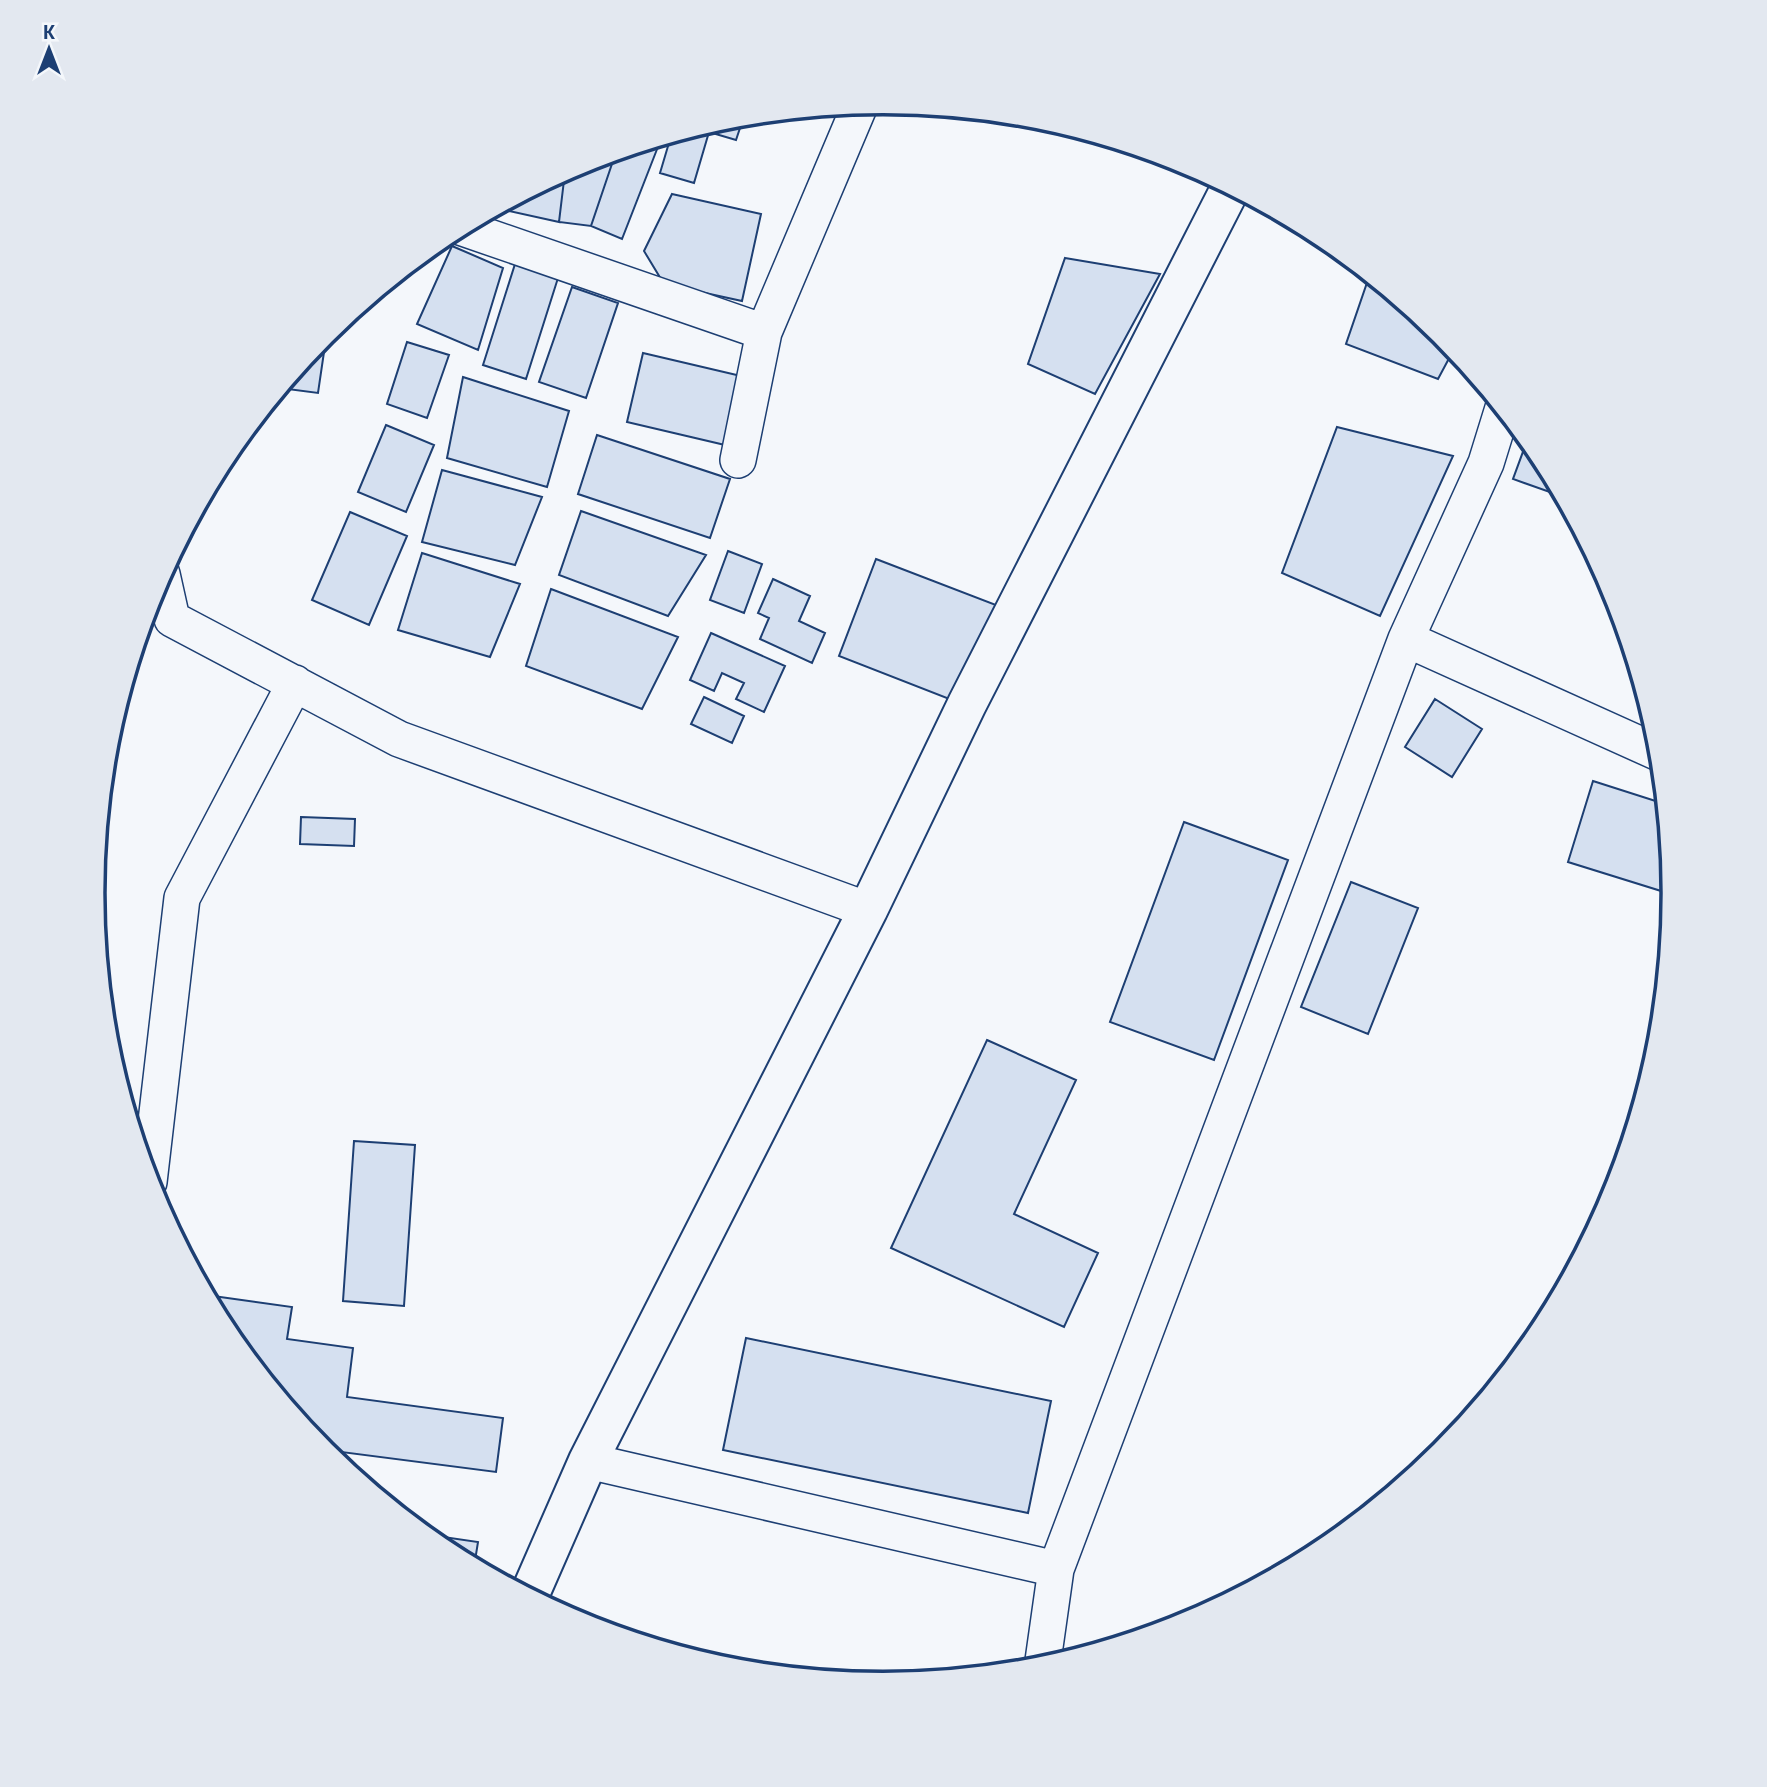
<svg xmlns="http://www.w3.org/2000/svg" width="1767" height="1787" viewBox="0 0 1767 1787" font-family="'Exo 2',sans-serif">
  <style>
    .building { fill: #d5e0f0; stroke: #1d3f73; stroke-width: 2 }
    .lines { fill: none; stroke-linecap: round; stroke-linejoin: round }
    .minor-casing { stroke: #1d3f73; stroke-width: 38 }
    .tertiary-casing { stroke: #1d3f73; stroke-width: 42 }
    .minor { stroke: #f4f7fb; stroke-width: 35 }
    .tertiary { stroke: #f4f7fb; stroke-width: 38 }
    .rim { fill: none; stroke: #1d3f73; stroke-width: 3.5 }
  </style>
  <rect width="100%" height="100%" fill="#f4f7fb"/>
  <!-- building -->
  <path class="building" d="M744 116 736 140 709 132 694 183 660 173 671 136 730 118Z
    M661 139 622 239 591 226 616 152Z
    M616 152 591 226 559 222 565 172 581 163Z
    M565 172 559 222 496 208Z
    M672 194 761 214 742 301 664 284 644 251Z
    M452 246 503 268 478 350 417 324Z
    M1065 258 1160 274 1095 394 1028 364Z
    M515 264 558 278 526 379 483 365Z
    M1370 274 1443 335 1454 349 1438 379 1346 344Z
    M572 287 618 303 586 398 539 382Z
    M407 342 449 355 427 418 387 404Z
    M311 350 324 352 318 393 280 388Z
    M643 353 741 376 725 445 627 422Z
    M463 377 569 411 547 487 447 458Z
    M386 425 434 445 406 512 358 492Z
    M1337 427 1453 456 1380 616 1282 573Z
    M597 435 730 479 710 538 578 494Z
    M1528 438 1541 455 1562 493 1561 496 1513 479Z
    M442 470 542 497 515 565 422 542Z
    M581 511 706 555 668 616 559 575Z
    M350 512 407 536 369 625 312 600Z
    M728 551 762 564 744 613 710 600Z
    M422 553 520 584 490 657 398 630Z
    M876 559 996 605 957 702 839 656Z
    M773 579 810 596 799 621 825 633 812 663 760 639 769 618 758 613Z
    M551 589 678 637 642 709 526 666Z
    M711 633 785 666 764 712 736 699 744 683 722 673 714 691 690 680Z
    M704 697 744 716 732 743 691 724Z
    M1435 699 1482 729 1452 777 1405 747Z
    M1593 781 1665 804 1674 895 1568 862Z
    M301 817 355 819 354 846 300 844Z
    M1184 822 1288 860 1214 1060 1110 1022Z
    M1351 882 1418 908 1368 1034 1301 1007Z
    M987 1040 1076 1080 1014 1214 1098 1253 1064 1327 891 1248Z
    M354 1141 415 1145 404 1306 343 1301Z
    M206 1295 292 1307 287 1339 353 1348 347 1397 503 1418 496 1472 342 1452 340 1465 324 1452 226 1332Z
    M746 1338 1051 1401 1028 1513 723 1450Z
    M423 1534 478 1542 474 1567 444 1551Z"/>
  <g class="lines">
    <!-- minor casing -->
    <g class="minor-casing">
      <path id="minor" d="M460 227 764 332
        M738 460 764 332 860 105
        M162 574 172 619 399 739 868 910
        M1406 639 1661 754
        M149 1182 182 898 295 683
        M588 1461 1056 1569
        M1042 1668 1056 1569 1406 639 1486 463 1503 408"/>
    </g>
    <!-- tertiary casing -->
    <g class="tertiary-casing">
      <path id="tertiary" d="M529 1596 588 1461 868 910 967 704 1231 187"/>
    </g>
    <!-- minor -->
    <use href="#minor" class="minor"/>
    <!-- tertiary -->
    <use href="#tertiary" class="tertiary"/>
  </g>
  <!-- crop -->
  <path d="M0 0H1767V1787H0ZM105 893a778 778 0 1 1 1556 0a778 778 0 1 1-1556 0Z" fill="#e3e8f0" fill-rule="evenodd"/>
  <path class="rim" d="M105 893a778 778 0 1 1 1556 0a778 778 0 1 1-1556 0Z"/>
  <!-- north arrow -->
  <g transform="translate(49 49)" stroke="#f4f7fb" stroke-width="5" paint-order="stroke">
  <path d="M0-5L12 26L0 18L-12 26Z" fill="#1d3f73"/>
  <text y="-10" font-size="19" font-weight="bold" text-anchor="middle" fill="#1d3f73">K</text>
  </g>
</svg>
